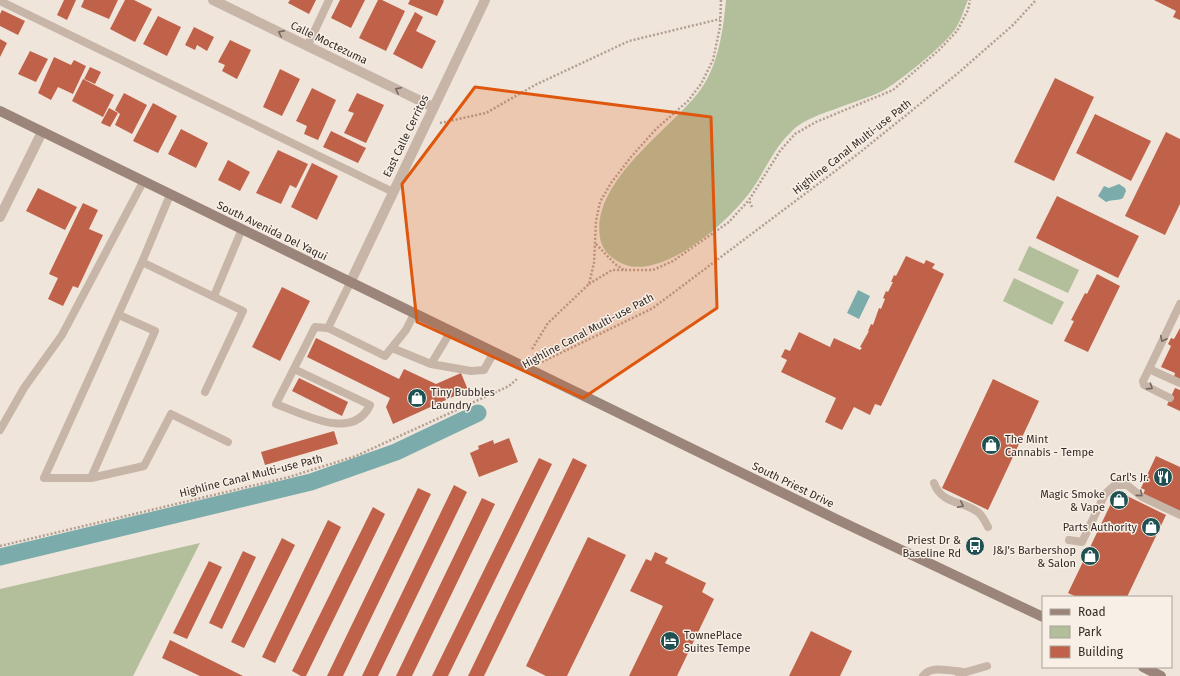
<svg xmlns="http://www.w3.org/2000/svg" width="1180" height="676" viewBox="0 0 1180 676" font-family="'Fira Sans',sans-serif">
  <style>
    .green { fill: #b3be9b }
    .water { fill: #7babab }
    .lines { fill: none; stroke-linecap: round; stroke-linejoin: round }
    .canal { stroke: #7babab; stroke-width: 17 }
    .building { fill: #bf6249 }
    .path { stroke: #b39f91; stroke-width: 2.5; stroke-dasharray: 2 2; stroke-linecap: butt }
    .lane { stroke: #c7b5a7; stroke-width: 8 }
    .street { stroke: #c7b5a7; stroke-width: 10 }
    .secondary { stroke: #9b8479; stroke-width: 10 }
    .oneway { stroke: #766961 }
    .marked { fill: #df570d; fill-opacity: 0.2; stroke: #df570d; stroke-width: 3; stroke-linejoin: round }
    .labels { text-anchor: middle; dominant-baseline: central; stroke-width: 3; stroke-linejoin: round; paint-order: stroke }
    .street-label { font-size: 11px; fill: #342b27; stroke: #f8efe6 }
    .poi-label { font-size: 11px; fill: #342b27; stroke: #f8efe6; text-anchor: end }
  </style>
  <rect width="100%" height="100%" fill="#f0e5da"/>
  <!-- green -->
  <path class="green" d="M726 0H968C964 9 961 20 956 28 946 44 902 79 886 89 874 96 859 100 846 105 828 112 804 118 791 132 772 150 763 176 747 196 724 225 668 274 629 266 615 262 603 253 600 238 591 180 671 130 701 89 719 63 723 30 726 0Z
    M1029 246 1079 270 1068 293 1018 270Z
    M1014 278 1064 302 1052 325 1003 301Z
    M200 543 133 676H0V589Z"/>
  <!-- water -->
  <path class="water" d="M1119 184 1125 188 1126 191 1123 198C1118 201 1113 199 1106 202L1098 196 1104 186 1109 188Z
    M858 290 870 296 859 319 847 313Z"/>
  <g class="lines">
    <!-- canal -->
    <path class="canal" d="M0 557 311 482 396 452 478 413"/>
  </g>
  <!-- building -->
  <path class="building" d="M64 0H76L67 20 57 15Z
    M84 0H118L109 19 81 7Z
    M125 0H134L152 9 135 42 110 29Z
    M290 0H316L309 14 288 3Z
    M340 0H365L351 28 331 18Z
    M378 0H382L405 11 386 51 359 38Z
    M410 0H443L444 1 437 16 408 4Z
    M1154 0H1180V20L1173 17 1176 11Z
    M2 10 25 21 18 35 0 26V14Z
    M415 12 423 17 416 31 436 41 422 69 393 54Z
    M158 16 181 27 167 56 143 44Z
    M194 27 214 37 207 51 197 45 195 50 185 45Z
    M0 39 7 43 0 57Z
    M230 40 251 50 237 79 222 71 225 65 218 62Z
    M30 51 48 59 36 82 18 74Z
    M54 57 71 65 74 60 86 66 73 94 58 87 51 100 38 93Z
    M90 67 101 72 95 84 84 79Z
    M280 69 300 79 282 116 263 107Z
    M1055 78 1094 97 1054 181 1014 162Z
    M83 79 114 95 103 117 72 101Z
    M312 88 336 100 318 140 304 134 307 126 296 121Z
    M124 93 147 105 132 134 115 125 120 114 115 110Z
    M357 93 384 105 366 143 344 133 354 113 348 111Z
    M153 103 177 116 158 153 133 141Z
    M109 108 118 113 110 127 101 123Z
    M1095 114 1151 141 1131 181 1076 153Z
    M181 129 208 143 196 168 168 154Z
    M331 131 366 148 358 163 323 147Z
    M1166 132 1180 139V204L1165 235 1125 216Z
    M278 150 308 164 296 188 290 185 281 204 256 193Z
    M228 160 250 172 240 191 218 180Z
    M312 163 338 176 317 220 291 207Z
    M38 188 77 207 65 230 26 211Z
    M1057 196 1139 236 1118 278 1036 238Z
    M83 203 98 210 89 229 103 235 78 288 73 286 63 306 48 299 58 278 49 274Z
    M906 256 924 264 926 260 935 264 932 268 944 274 881 406 875 404 870 415 854 407 842 430 825 422 836 398 781 372 787 360 781 357 785 349 790 351 799 332 830 347 834 338 860 350 862 348 860 347 869 331H868L871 324 873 325 879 308 881 309 885 299 883 298 886 291 888 292 893 282H891L894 275 896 276Z
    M1097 274 1120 286 1088 352 1064 341 1074 321 1071 320 1085 293 1087 294Z
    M282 287 310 301 280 361 252 347Z
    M1180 328V380L1174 377 1175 373 1161 367 1171 346 1168 344 1171 338 1174 339Z
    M316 338 399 379 404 369 436 384 461 373 468 390 393 424 386 407 390 398 307 357Z
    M299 378 348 402 342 416 292 391Z
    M993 379 1039 401 988 510 942 488Z
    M1175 388 1180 390V411L1167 405Z
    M334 431 338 444 265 465 261 452Z
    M509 438 518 462 479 477 470 453 479 449 478 446 493 440 494 444Z
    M1156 456 1180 467V511L1143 494 1145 490 1141 488Z
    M539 458 552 464 448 676H432Z
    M573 458 587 465 484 676H468Z
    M454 485 467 492 378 676H362Z
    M418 488 431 494 343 676H327Z
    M1117 491 1166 515 1127 597H1077L1068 593Z
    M482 498 495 504 412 676H396Z
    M373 507 385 514 306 676H301L292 671Z
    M328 520 341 527 275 663 262 657Z
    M588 537 626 555 567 676H546L526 666Z
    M282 538 295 545 244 648 231 642Z
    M243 551 256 557 222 629 209 623Z
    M655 552 668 558 665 563 706 583 702 592 714 599 677 676H629L663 606 630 591 646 559 651 561Z
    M209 561 222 567 187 639 173 633Z
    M811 631 852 651 840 676H789Z
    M170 640 243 676H200L162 658Z"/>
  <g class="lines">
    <!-- path -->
    <path class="path" d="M440 123 486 113 535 85 629 41 720 19
      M752 207 749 200 780 151 795 134 816 122 893 90 939 50 957 31 968 10 970 0
      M596 244 615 264 624 270
      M589 284 612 270H653L673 261 729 222 749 200
      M532 349 548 323 589 284 594 263 596 221 600 202 611 183 631 157 656 129 688 101 701 84 713 60 720 27 721 0
      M542 362 653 308 858 154 957 74 1013 25 1036 0
      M0 546 289 477 356 456 509 386 518 378"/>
    <!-- lane -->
    <path class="lane" d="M0 1 393 192
      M308 45 329 0
      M170 195 142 262 243 311 205 392
      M142 262 44 478H91L144 466 171 414 228 442
      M214 296 242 229
      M1180 304 1149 369 1180 383
      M328 328 385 356 406 330 414 314
      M392 348 431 364 451 331
      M431 364 471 371 484 370 494 352
      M294 369 370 405C353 442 304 414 276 404L315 327 328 328 350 283
      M1149 369 1143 381 1144 385 1170 398
      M0 430 24 388 62 335 143 182
      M91 478 155 331 119 315
      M934 483C942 506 966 500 980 514 983 517 986 523 988 527
      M1069 540 1082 542 1105 494 1115 485H1127L1142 497 1180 515
      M959 674 987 666
      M923 676C930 665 952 671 963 672"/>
    <!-- street -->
    <path class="street" d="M213 0 433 107
      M0 217 42 132
      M350 283 485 0"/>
    <!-- secondary -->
    <path class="secondary" d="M0 111 838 520 1043 617
      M1143 667 1161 676"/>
  </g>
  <!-- one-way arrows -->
  <defs><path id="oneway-chevron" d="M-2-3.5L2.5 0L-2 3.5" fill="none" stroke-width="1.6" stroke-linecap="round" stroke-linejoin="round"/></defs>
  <g class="oneway">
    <use href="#oneway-chevron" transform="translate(281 33) rotate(-154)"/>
    <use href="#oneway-chevron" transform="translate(398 90) rotate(-154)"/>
    <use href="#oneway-chevron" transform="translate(1163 339) rotate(116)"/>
    <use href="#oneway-chevron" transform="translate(1150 387) rotate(33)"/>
    <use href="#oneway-chevron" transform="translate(1140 494) rotate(41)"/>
    <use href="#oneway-chevron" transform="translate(961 505) rotate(25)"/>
  </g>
  <!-- marked area -->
  <path class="marked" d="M475 87 711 117 717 308 583 398 417 322 402 184Z"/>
  <!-- icons -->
  <defs>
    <g id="shop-disc" transform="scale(1)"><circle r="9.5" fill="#1f5153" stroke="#f8efe6"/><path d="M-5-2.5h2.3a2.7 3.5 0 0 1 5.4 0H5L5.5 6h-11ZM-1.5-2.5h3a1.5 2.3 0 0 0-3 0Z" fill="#fff"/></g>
    <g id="restaurant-disc" transform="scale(1)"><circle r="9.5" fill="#1f5153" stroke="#f8efe6"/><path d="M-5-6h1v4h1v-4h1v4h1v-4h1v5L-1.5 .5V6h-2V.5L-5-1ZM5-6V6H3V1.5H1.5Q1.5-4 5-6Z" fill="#fff"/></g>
    <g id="bus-disc" transform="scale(1)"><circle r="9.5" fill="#1f5153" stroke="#f8efe6"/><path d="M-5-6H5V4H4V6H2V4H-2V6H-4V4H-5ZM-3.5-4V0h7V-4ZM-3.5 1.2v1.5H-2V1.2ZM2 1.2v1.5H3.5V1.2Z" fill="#fff"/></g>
    <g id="hotel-disc" transform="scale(1)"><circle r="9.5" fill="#1f5153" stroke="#f8efe6"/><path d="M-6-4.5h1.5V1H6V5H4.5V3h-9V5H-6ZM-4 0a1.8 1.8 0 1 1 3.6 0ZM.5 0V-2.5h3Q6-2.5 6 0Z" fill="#fff"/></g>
  </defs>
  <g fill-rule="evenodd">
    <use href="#shop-disc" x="417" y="398"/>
    <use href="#shop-disc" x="991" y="445"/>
    <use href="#restaurant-disc" x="1163" y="477"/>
    <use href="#shop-disc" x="1119" y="500"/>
    <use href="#shop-disc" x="1151" y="527"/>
    <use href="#bus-disc" x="975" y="546"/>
    <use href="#shop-disc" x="1090" y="556"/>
    <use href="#hotel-disc" x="670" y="641"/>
  </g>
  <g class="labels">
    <!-- street labels -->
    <g class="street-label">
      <text transform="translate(329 43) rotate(26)">Calle Moctezuma</text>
      <text transform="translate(406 136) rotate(-64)">East Calle Cerritos</text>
      <text transform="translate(852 147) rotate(-38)">Highline Canal Multi-use Path</text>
      <text transform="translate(272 231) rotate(26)">South Avenida Del Yaqui</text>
      <text transform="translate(588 331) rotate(-28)">Highline Canal Multi-use Path</text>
      <text transform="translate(251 476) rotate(-14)">Highline Canal Multi-use Path</text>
      <text transform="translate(793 485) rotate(26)">South Priest Drive</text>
    </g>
    <!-- poi labels -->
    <g class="poi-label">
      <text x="431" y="392" text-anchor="start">Tiny Bubbles<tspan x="431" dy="13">Laundry</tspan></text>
      <text x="1005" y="439" text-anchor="start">The Mint<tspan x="1005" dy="13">Cannabis - Tempe</tspan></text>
      <text x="1149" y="477">Carl's Jr.</text>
      <text x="1105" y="494">Magic Smoke<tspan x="1105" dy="13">&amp; Vape</tspan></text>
      <text x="1137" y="527">Parts Authority</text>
      <text x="961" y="540">Priest Dr &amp;<tspan x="961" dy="13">Baseline Rd</tspan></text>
      <text x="1076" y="550">J&amp;J's Barbershop<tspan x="1076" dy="13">&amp; Salon</tspan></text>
      <text x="684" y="635" text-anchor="start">TownePlace<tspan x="684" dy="13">Suites Tempe</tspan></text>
    </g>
  </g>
  <!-- legend -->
  <rect x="1042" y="596" width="130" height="72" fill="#f8efe6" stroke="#aaa19a"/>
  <rect x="1050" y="609" width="20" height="6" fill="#9b8479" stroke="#aaa19a"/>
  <text x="1078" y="616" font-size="12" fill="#342b27">Road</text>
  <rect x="1050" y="626" width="20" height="12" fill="#b3be9b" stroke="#aaa19a"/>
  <text x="1078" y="636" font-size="12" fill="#342b27">Park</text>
  <rect x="1050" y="646" width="20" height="12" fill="#bf6249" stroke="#aaa19a"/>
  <text x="1078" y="656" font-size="12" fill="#342b27">Building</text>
</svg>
